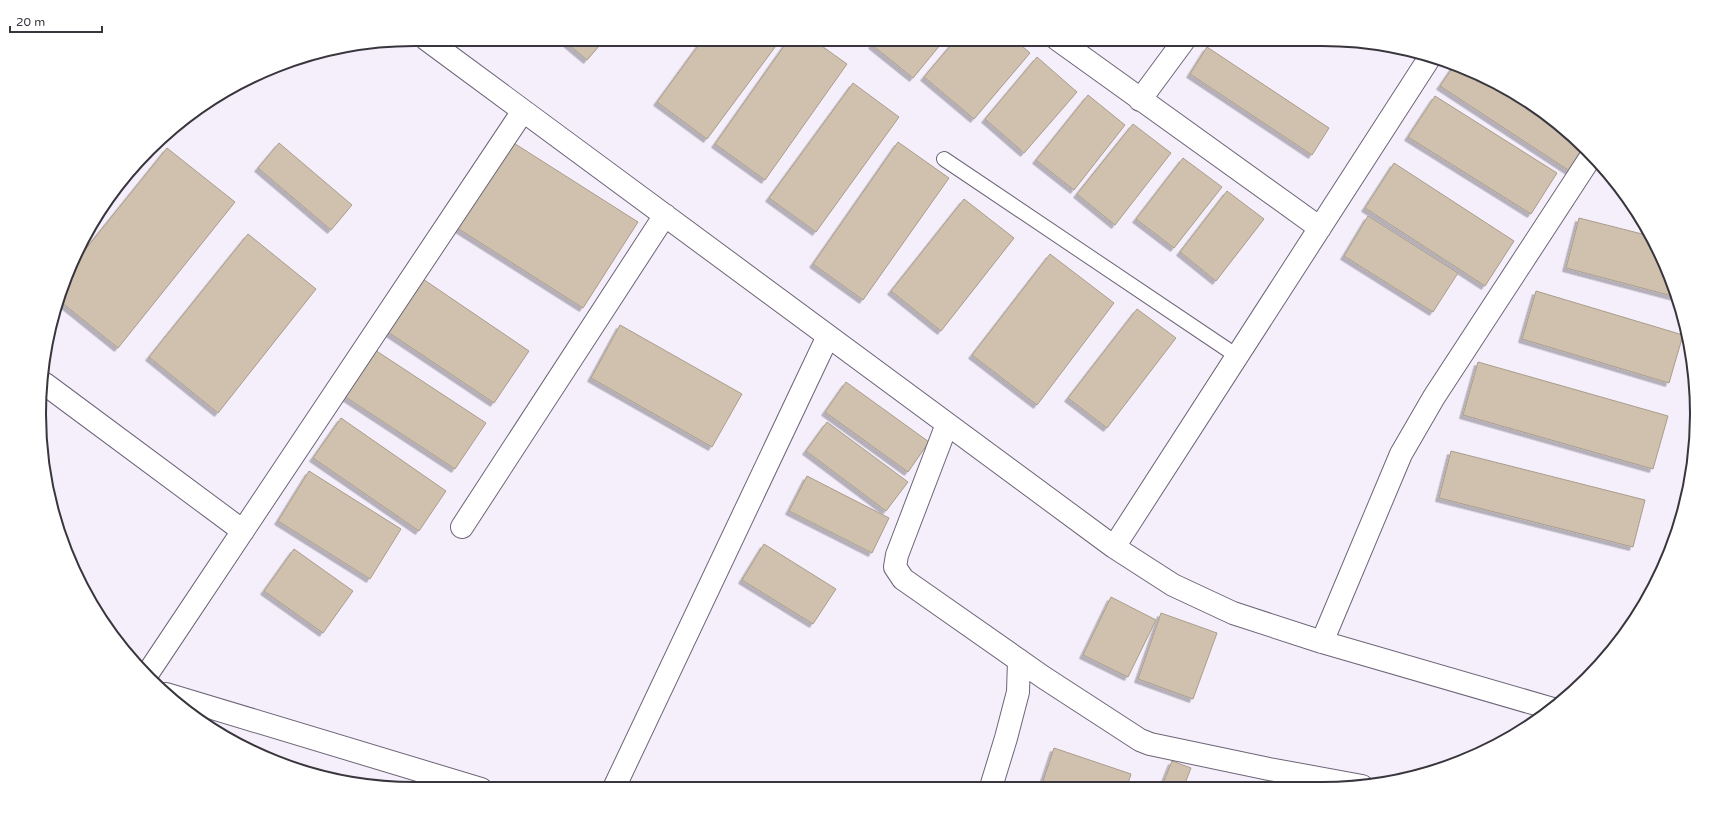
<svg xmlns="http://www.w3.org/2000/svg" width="1736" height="828" viewBox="0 0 1736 828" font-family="'Varela Round',sans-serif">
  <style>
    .building { fill: #cfc1ae; stroke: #aa9d8a; filter: url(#shadow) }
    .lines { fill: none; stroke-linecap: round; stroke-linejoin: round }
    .service-casing { stroke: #6d6577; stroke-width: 16 }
    .minor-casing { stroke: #6d6577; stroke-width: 24 }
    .service { stroke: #fff; stroke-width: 14 }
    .minor { stroke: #fff; stroke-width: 22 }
    .rim { fill: none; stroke: #39353d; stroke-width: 2 }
  </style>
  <defs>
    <filter id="shadow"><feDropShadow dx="-3.5" dy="3.5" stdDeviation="0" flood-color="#0004"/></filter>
  </defs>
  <rect width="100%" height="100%" fill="#f5effc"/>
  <!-- building -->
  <path class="building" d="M562 39H605L587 60Z
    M703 39H781L707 139 657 102Z
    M789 39H812L847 64 765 180 715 144Z
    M877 39H945L913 78 872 45Z
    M956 39H1014L1030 53 974 119 924 77Z
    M1207 47 1329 128 1312 155 1190 74Z
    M1037 57 1077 92 1024 153 985 119Z
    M1455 64 1465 67 1530 102 1587 148 1571 172 1440 86Z
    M853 83 899 117 816 232 769 198Z
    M1088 95 1125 125 1074 190 1036 160Z
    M1435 96 1557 173 1531 214 1408 137Z
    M1133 124 1171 153 1115 225 1077 194Z
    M509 140 638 222 583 308 454 226Z
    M898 142 949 178 863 300 813 264Z
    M279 143 352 205 331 230 258 168Z
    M167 148 235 202 118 348 61 302 76 261Z
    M1183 158 1222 187 1174 248 1136 219Z
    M1394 163 1514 241 1485 286 1365 208Z
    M1227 191 1264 219 1216 281 1180 252Z
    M964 199 1014 238 941 331 891 291Z
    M1368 216 1458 273 1433 312 1344 256Z
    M1579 218 1650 236 1668 270 1676 297 1566 268Z
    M248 234 316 289 218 413 149 357Z
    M1050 254 1114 303 1037 405 972 355Z
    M417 275 529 351 494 403 382 328Z
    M1536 291 1683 335 1669 383 1522 339Z
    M1137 309 1176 338 1107 428 1068 398Z
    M620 325 742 394 712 447 591 378Z
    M375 350 486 423 455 469 344 396Z
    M1478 362 1668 416 1653 469 1463 415Z
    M846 382 929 442 908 472 825 412Z
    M341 418 446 491 419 531 313 458Z
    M827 422 908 482 886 511 806 451Z
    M1451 451 1645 500 1633 547 1439 498Z
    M309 471 401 529 370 579 278 521Z
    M807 476 889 518 872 553 789 511Z
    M764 544 836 589 813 624 742 580Z
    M294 549 353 591 323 633 264 591Z
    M1111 597 1156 620 1128 677 1083 655Z
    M1161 613 1217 633 1193 699 1138 679Z
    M1054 748 1131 774 1127 787H1041Z
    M1172 761 1191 768 1184 786H1162Z"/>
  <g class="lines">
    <!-- service casing -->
    <g class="service-casing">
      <path id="service" d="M944 159 1237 356"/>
    </g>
    <!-- minor casing -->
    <g class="minor-casing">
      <path id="minor" d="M426 39 1114 547 1173 585 1233 613 1322 642 1553 709
        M1057 39 1320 228
        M1140 100 1185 39
        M45 384 243 531
        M947 424 897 555 895 567 903 579 1043 677 1140 740 1150 744 1269 769 1362 786
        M462 527 665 215
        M1114 547 1430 57
        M1322 642 1401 454 1434 397 1592 155
        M148 673 523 111
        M166 694 481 789
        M991 787 1006 738 1018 692 1019 660
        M614 788 828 336"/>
    </g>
    <!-- service -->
    <use href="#service" class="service"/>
    <!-- minor -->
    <use href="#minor" class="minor"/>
  </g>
  <!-- crop -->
  <path d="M0 0H1736V828H0ZM414 46H1322A368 368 0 0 1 1690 414V414A368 368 0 0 1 1322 782H414A368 368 0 0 1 46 414V414A368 368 0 0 1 414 46Z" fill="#fff" fill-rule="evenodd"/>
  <path class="rim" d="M414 46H1322A368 368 0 0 1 1690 414V414A368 368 0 0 1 1322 782H414A368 368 0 0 1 46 414V414A368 368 0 0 1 414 46Z"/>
  <!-- scale -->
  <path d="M10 26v6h92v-6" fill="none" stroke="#39353d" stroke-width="2"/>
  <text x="16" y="26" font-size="12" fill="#39353d" stroke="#ffffff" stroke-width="3" paint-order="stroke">20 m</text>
</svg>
